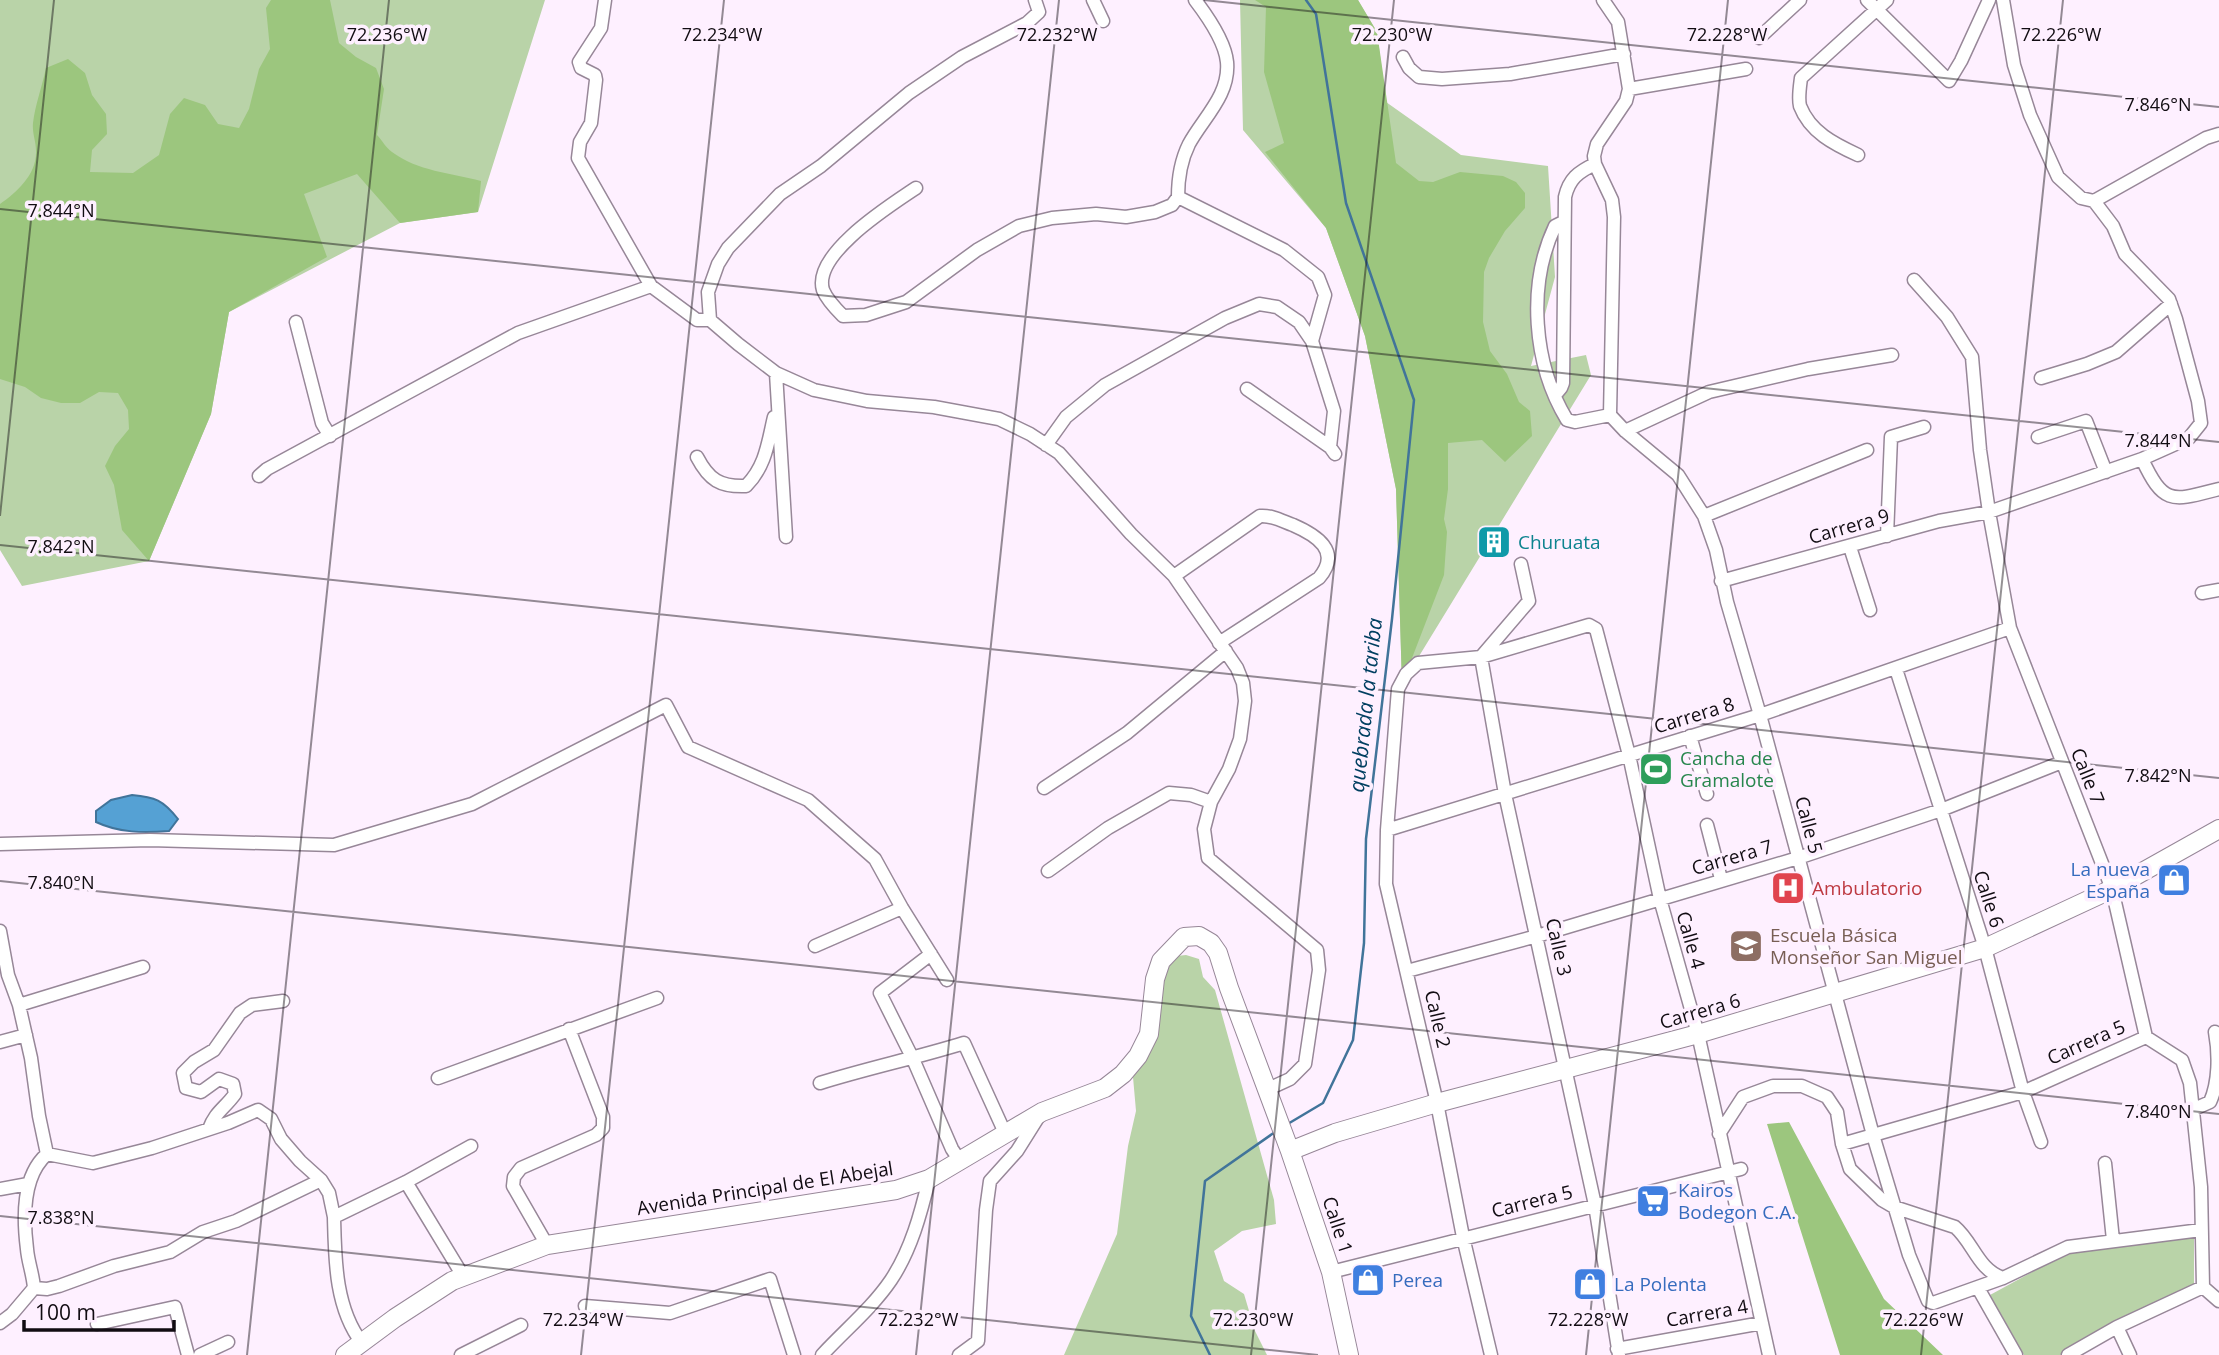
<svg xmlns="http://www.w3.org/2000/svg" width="2219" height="1355" viewBox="0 0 2219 1355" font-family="'Open Sans',sans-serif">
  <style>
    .green { fill: #b9d3a8 }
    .forest { fill: #9cc67e }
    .water { fill: #55a1d4; stroke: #41749a; stroke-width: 2 }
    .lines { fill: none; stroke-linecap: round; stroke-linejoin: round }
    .stream { stroke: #41749a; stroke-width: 2.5 }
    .street-casing { stroke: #978798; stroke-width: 15 }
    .secondary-casing { stroke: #978798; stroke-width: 20 }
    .street { stroke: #fff; stroke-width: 12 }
    .secondary { stroke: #fff; stroke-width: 18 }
    .ticks { fill: none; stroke: #110c12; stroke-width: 2; stroke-opacity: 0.45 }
    .labels { text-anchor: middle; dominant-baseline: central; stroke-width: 7; stroke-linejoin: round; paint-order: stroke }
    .street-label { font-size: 19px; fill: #110c12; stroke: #fef0ff }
    .culture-label { font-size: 19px; fill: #0d838f; stroke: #fef0ff; text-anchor: start }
    .leisure-label { font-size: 19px; fill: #27864d; stroke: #fef0ff; text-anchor: start }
    .shop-label { font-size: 19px; fill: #366cbe; stroke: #fef0ff; text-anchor: start }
    .health-label { font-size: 19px; fill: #be3a42; stroke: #fef0ff; text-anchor: start }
    .education-label { font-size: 19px; fill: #785e54; stroke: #fef0ff; text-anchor: start }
    .water-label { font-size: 21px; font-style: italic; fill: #003f61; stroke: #fef0ff }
    .ticks-label { font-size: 18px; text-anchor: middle; fill: #110c12; stroke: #fef0ff; stroke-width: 7; stroke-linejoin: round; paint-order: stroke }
  </style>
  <rect width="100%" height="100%" fill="#fef0ff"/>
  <!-- green -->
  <path class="green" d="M0 0H545L478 212 400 223 229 312 211 414 149 561 22 586 0 550Z
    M1240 0H1358L1377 32 1386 102 1461 155 1548 166 1555 277 1531 366 1586 355 1591 375 1402 684 1396 489 1365 336 1326 228 1243 130Z
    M1186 955 1199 959 1203 977 1215 990 1274 1200 1276 1224 1242 1231 1214 1251 1224 1281 1244 1294 1255 1331 1267 1355H1064L1117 1234 1128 1146 1136 1111 1133 1077 1154 1037 1165 965 1177 956Z
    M2194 1236V1286L2106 1326 2060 1355H2024L1990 1295 2071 1251Z"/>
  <!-- forest -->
  <path class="forest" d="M271 0H330L339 43 356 57 376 68 384 89 377 135C382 140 386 148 392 152 417 171 451 173 481 181L478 212 400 223 357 174 304 194 327 257 229 312 211 414 149 561 122 530 114 485 105 466 115 446 129 429 128 410 118 393 99 392 80 403H61L41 398 25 387 0 379V204C17 192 37 174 36 151 36 141 32 133 33 123 35 105 42 87 46 68L68 59 85 73 92 95 106 114 107 134 92 150 90 172 133 173 159 155 170 114 184 98 205 105 218 124 239 128 249 109 259 69 270 49 266 8Z
    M1255 0H1358L1377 32 1396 163 1419 181 1433 182 1460 172 1503 176 1516 182 1525 193V208L1505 231 1489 258 1484 272 1483 322 1490 351 1507 374 1519 402 1530 411 1532 436 1505 462 1482 440 1448 443V489L1444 519 1447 532 1444 575 1402 684 1396 489 1365 336 1326 228 1265 152 1284 143 1264 72 1266 7Z
    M1789 1122 1884 1299 1943 1355H1840L1767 1124Z"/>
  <!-- water -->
  <path class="water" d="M132 795C155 797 163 800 178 819L169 831C144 833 119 833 96 822V811L111 800Z"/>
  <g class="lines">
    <!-- stream -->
    <path class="stream" d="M1286 1125 1323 1103 1353 1040 1364 943 1366 839 1392 619 1414 400 1346 203 1316 14 1306 0
      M1210 1355 1191 1316 1205 1181 1275 1132"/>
    <!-- street casing -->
    <g class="street-casing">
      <path id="street" d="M605 0 601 28 579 62 581 68 595 75 596 80 591 123 580 142 578 158 651 286 697 320H710
        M1035 0 1039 12 1027 23 962 57 909 93 821 166 780 194 728 248 718 264 708 292 710 320 738 344 776 373 814 390 867 401 934 407 999 419 1030 434 1059 453 1131 534 1174 576 1237 668 1243 683 1245 701 1240 739 1229 769 1211 802 1204 829 1208 858 1317 950 1319 970 1305 1064 1290 1079 1266 1090
        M1093 0 1103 21
        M1603 0 1618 22 1629 89 1626 101 1597 144 1594 156 1595 164 1612 200 1614 217 1610 415 1625 431 1678 475 1704 516 1716 550 1727 602 1760 715 1873 1135 1909 1255 1928 1301 1933 1303 2003 1278 2068 1247 2201 1230
        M1867 0 1949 81 1961 61 1989 0
        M1759 38 1800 0
        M1403 57 1409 68 1419 77 1442 79 1510 74 1624 54
        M1629 89 1746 69
        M1858 155C1834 144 1810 132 1800 106 1798 98 1800 86 1801 78L1887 0
        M916 188C891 205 812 254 823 290 827 300 836 309 843 316L866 315 906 302 977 250 1019 226 1052 218 1096 214 1126 217 1155 212 1172 205 1178 197 1284 250 1318 277 1325 295 1312 341 1334 411 1330 447 1335 454
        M1178 197C1178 180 1181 160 1189 144 1203 118 1230 95 1227 62 1225 41 1208 17 1195 0
        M2094 201 2206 138 2219 134
        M1563 222 1555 226C1527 285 1533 364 1567 420L1575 422 1610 415
        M1914 280 1947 317 1972 357 1980 450 1989 512 2010 628 2112 889 2146 1037 2182 1060 2190 1083 2201 1187 2203 1287
        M296 322 322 423 330 436
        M776 373 786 537
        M2041 378 2087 364 2116 352 2171 304
        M1247 389 1330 447
        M1556 394 1561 388 1563 383 1565 197C1569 179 1578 172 1595 164
        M1625 431 1709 392 1808 369 1892 355
        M2038 437 2086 421 2106 472
        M1046 445 1066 417 1105 385 1225 318 1259 304 1277 307 1299 322 1312 341
        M697 457C709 480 720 487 746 486 766 466 768 442 774 417
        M2142 459C2164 506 2172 501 2219 489
        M259 476 267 469 518 333 651 286
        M1704 516 1867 450
        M1887 536 1891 437 1924 427
        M1850 547 1870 610
        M1521 564 1529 601 1481 657 1505 794 1595 1205 1619 1355
        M1174 576 1260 516C1272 515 1282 521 1293 525 1316 535 1342 551 1319 578L1219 643
        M1721 581 1939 521 1989 512 2142 459 2189 438 2201 423 2198 401 2176 319 2169 299 2125 254 2113 226 2094 201 2081 198 2058 177 2030 115 2014 65 2003 0
        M2202 593 2219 590
        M1896 669 1985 948 2023 1092 2041 1142
        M1690 736 1707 794
        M1044 788 1127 733 1226 651
        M1707 825 1721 879
        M1387 830 1760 715 2010 628
        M0 844 150 840 334 845 472 804 666 705 688 747 808 800 875 859 902 908 947 980
        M1048 871 1108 828 1169 793 1191 795 1211 802
        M0 931 8 975 19 1005 31 1058 39 1116 47 1154
        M815 946 902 908
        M931 954 880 993 913 1059 952 1149 960 1161
        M1407 971 1537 936 1798 858 1941 810 2062 762
        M19 1005 143 967
        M0 1042 26 1035
        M438 1078 657 998
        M820 1083C868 1068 916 1058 964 1043L1005 1133
        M2192 1110 2210 1102C2219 1082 2219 1054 2215 1032
        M209 1129C215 1112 225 1108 235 1094L233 1084 219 1079 201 1092 186 1088 183 1073 194 1062 214 1050 240 1013 252 1005 283 1001
        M1719 1134 1743 1097 1773 1086H1802L1827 1097 1837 1112 1842 1144 1850 1169 1882 1200 1894 1207 1955 1227C1973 1242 1978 1270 2003 1278
        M1842 1144 2023 1092 2146 1037
        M2105 1163 2113 1240
        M406 1182 463 1276
        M0 1189 28 1184
        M547 1245 513 1186 514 1177 521 1168 596 1135 603 1128V1117L569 1029
        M1331 1272 1741 1169
        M2203 1287 2219 1301
        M34 1288 47 1289 59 1286 114 1266 170 1252 203 1232 236 1221 321 1180
        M1978 1288 2016 1355
        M585 1306 670 1313 770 1279 794 1355
        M0 1323 12 1314 34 1288C33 1274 28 1262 27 1249 23 1217 22 1176 47 1154L93 1163 152 1148 228 1123 258 1110 271 1119 281 1139 300 1161 321 1180 329 1193 334 1217
        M97 1324 175 1307 188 1355
        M2117 1327 2130 1355
        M362 1343C335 1308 335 1259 334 1217L406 1182 471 1146
        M1617 1349 1762 1323
        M200 1355 228 1342
        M461 1355 521 1325
        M822 1355C845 1330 872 1308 891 1280 911 1250 921 1213 929 1179
        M959 1355 978 1341 986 1210 990 1181 1017 1151 1039 1116
        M1491 1355 1463 1237 1437 1103 1386 884 1387 830 1398 689 1406 674 1418 663 1481 657 1589 625 1596 629 1629 755 1660 899 1698 1034 1769 1355
        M2068 1355 2117 1327 2203 1287"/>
    </g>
    <!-- secondary casing -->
    <g class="secondary-casing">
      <path id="secondary" d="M1290 1151 1335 1133 1437 1103 1698 1034 1985 948 2112 889 2219 829
        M345 1355 395 1318 452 1281 547 1245 896 1190 929 1179 1042 1112 1105 1088 1123 1074 1138 1056 1149 1034 1155 979 1161 961 1184 937 1199 936 1211 943 1218 953 1229 988 1290 1151 1331 1272 1349 1355"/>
    </g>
    <!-- street -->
    <use href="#street" class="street"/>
    <!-- secondary -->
    <use href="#secondary" class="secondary"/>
  </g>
  <!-- ticks -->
  <path class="ticks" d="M1204 0 2219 107M0 209 2219 442M0 516 54 0M0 545 2219 778M0 881 2219 1114M0 1216 1318 1355M247 1355 389 0M581 1355 724 0M916 1355 1059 0M1251 1355 1394 0M1586 1355 1728 0M1921 1355 2063 0"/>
  <!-- icons -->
  <defs>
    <g id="building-square" transform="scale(1.75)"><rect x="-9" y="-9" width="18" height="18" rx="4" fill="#0f9aa8" stroke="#fef0ff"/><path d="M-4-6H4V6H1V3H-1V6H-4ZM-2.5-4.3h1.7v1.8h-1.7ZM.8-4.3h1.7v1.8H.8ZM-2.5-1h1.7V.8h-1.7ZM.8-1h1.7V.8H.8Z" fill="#fff"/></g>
    <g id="stadium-square" transform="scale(1.75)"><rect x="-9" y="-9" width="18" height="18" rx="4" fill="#2e9e5b" stroke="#fef0ff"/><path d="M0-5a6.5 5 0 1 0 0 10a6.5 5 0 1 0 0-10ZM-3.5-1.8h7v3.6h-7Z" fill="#fff"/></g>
    <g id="shop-square" transform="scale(1.75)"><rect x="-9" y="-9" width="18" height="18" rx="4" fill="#3f7fe0" stroke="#fef0ff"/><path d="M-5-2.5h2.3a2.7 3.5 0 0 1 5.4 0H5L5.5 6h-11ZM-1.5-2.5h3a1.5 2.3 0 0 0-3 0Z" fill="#fff"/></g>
    <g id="hospital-square" transform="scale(1.75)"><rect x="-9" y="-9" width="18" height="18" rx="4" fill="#e0444e" stroke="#fef0ff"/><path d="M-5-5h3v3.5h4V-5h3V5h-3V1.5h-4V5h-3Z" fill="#fff"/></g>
    <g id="school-square" transform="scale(1.75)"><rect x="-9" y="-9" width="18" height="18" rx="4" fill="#8d6e63" stroke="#fef0ff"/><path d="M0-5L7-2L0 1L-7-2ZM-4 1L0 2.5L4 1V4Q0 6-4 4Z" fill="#fff"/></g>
    <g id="supermarket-square" transform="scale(1.75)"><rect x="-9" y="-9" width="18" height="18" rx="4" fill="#3f7fe0" stroke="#fef0ff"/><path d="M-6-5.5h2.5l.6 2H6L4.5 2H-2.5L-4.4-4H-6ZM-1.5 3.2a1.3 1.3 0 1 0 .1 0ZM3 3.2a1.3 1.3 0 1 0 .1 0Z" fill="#fff"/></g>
  </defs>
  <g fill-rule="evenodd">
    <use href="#building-square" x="1494" y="542"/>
    <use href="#stadium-square" x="1656" y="769"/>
    <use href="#shop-square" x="2174" y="880"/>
    <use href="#hospital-square" x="1788" y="888"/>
    <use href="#school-square" x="1746" y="946"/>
    <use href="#supermarket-square" x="1653" y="1201"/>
    <use href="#shop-square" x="1368" y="1280"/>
    <use href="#shop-square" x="1590" y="1284"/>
  </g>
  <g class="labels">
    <!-- street labels -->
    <g class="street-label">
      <text transform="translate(1849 526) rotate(-16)">Carrera 9</text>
      <text transform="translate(1694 715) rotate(-17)">Carrera 8</text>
      <text transform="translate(2088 776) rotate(68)">Calle 7</text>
      <text transform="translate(1809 825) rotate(75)">Calle 5</text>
      <text transform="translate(1732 857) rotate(-16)">Carrera 7</text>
      <text transform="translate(1989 899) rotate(72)">Calle 6</text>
      <text transform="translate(1691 940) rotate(74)">Calle 4</text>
      <text transform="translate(1559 947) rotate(77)">Calle 3</text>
      <text transform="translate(1700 1011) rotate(-16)">Carrera 6</text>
      <text transform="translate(1438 1019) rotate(77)">Calle 2</text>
      <text transform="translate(2086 1042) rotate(-24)">Carrera 5</text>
      <text transform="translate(765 1188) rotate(-9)">Avenida Principal de El Abejal</text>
      <text transform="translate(1532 1201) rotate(-14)">Carrera 5</text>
      <text transform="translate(1338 1225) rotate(72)">Calle 1</text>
      <text transform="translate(1707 1313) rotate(-10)">Carrera 4</text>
    </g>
    <!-- culture labels -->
    <g class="culture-label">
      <text x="1518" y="542">Churuata</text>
    </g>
    <!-- leisure labels -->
    <g class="leisure-label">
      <text x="1680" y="758">Cancha de<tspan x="1680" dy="22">Gramalote</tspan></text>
    </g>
    <!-- shop labels -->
    <g class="shop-label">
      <text x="2150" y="869" text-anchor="end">La nueva<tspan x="2150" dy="22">España</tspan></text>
      <text x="1678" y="1190">Kairos<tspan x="1678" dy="22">Bodegon C.A.</tspan></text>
      <text x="1392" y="1280">Perea</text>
      <text x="1614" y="1284">La Polenta</text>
    </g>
    <!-- health labels -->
    <g class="health-label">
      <text x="1812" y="888">Ambulatorio</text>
    </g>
    <!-- education labels -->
    <g class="education-label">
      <text x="1770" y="935">Escuela Básica<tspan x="1770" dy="22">Monseñor San Miguel</tspan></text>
    </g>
    <!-- water labels -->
    <g class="water-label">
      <text transform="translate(1365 705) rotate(-84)">quebrada la tariba</text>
    </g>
  </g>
  <g class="ticks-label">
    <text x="387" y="41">72.236°W</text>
    <text x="722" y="41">72.234°W</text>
    <text x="1057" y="41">72.232°W</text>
    <text x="1392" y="41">72.230°W</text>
    <text x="1727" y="41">72.228°W</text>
    <text x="2061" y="41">72.226°W</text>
    <text x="2158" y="111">7.846°N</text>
    <text x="61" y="217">7.844°N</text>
    <text x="2158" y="447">7.844°N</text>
    <text x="61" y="553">7.842°N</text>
    <text x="2158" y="782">7.842°N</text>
    <text x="61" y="889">7.840°N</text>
    <text x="2158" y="1118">7.840°N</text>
    <text x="61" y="1224">7.838°N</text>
    <text x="583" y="1326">72.234°W</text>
    <text x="918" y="1326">72.232°W</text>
    <text x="1253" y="1326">72.230°W</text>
    <text x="1588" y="1326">72.228°W</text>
    <text x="1923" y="1326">72.226°W</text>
  </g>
  <!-- scale -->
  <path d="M24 1320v10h150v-10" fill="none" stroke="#110c12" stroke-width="3.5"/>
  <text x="35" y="1320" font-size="21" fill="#110c12" stroke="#fef0ff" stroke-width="5" paint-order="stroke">100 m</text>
</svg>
